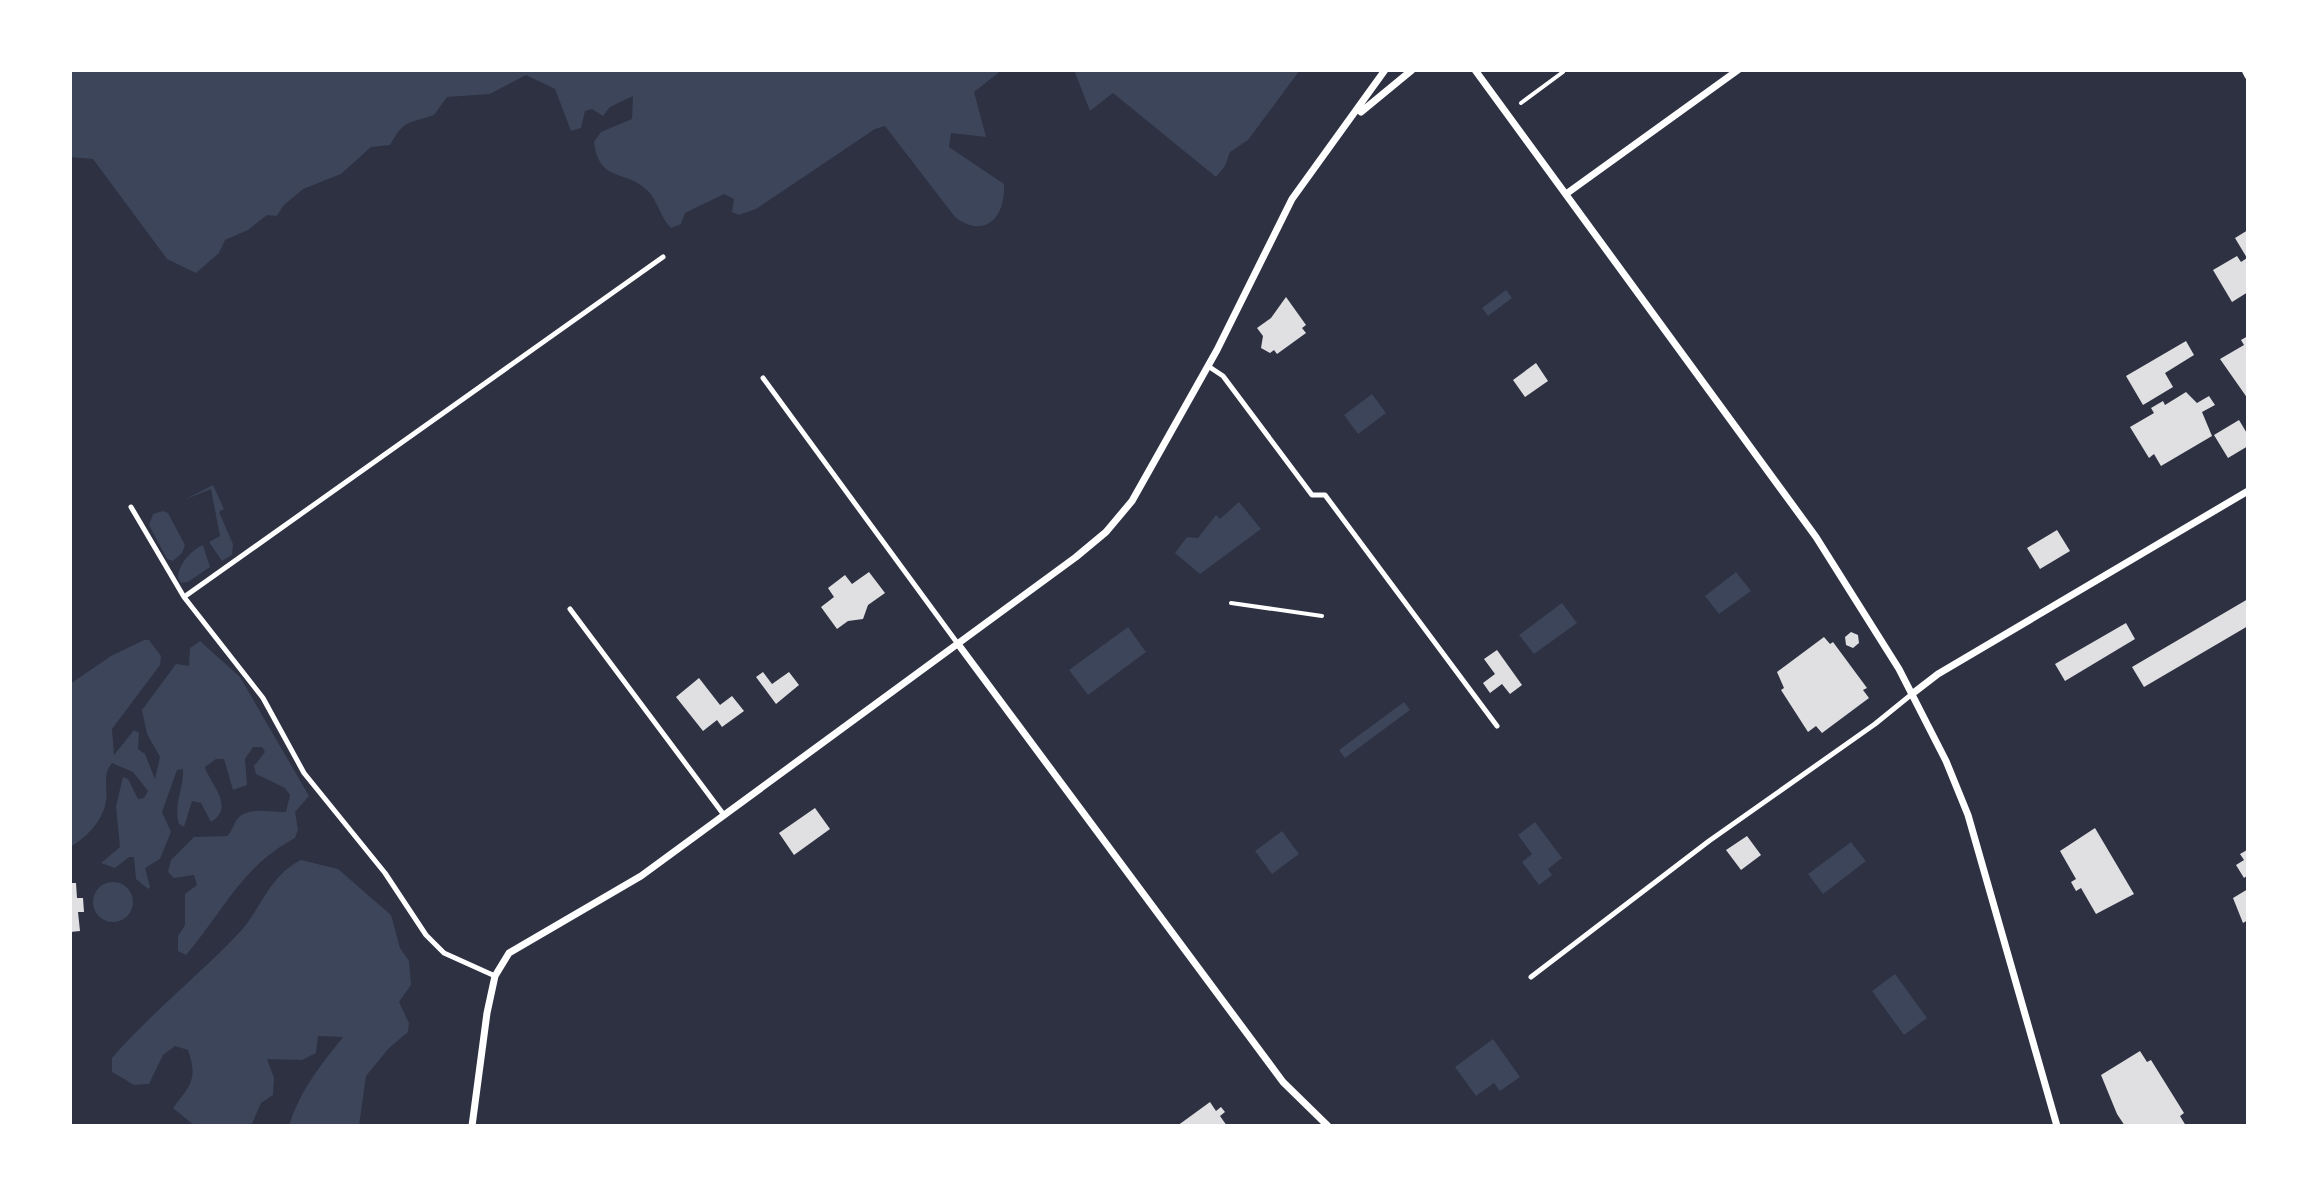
<svg xmlns="http://www.w3.org/2000/svg" width="2318" height="1196" viewBox="0 0 2318 1196" font-family="'DejaVu Sans',sans-serif">
  <style>
    .green { fill: #3c4559 }
    .building { fill: #e0e0e3 }
    .lines { fill: none; stroke-linecap: round; stroke-linejoin: round }
    .pedestrian { stroke: #fff; stroke-width: 4 }
    .minor { stroke: #fff; stroke-width: 5 }
    .tertiary { stroke: #fff; stroke-width: 7 }
  </style>
  <rect width="100%" height="100%" fill="#2d3142"/>
  <!-- green -->
  <path class="green" d="M70 70H1002L974 92 986 137 951 133 949 147 1004 184C1006 217 985 240 955 217L885 126 875 129 756 209 739 215 732 212 734 199 724 194 685 213 681 224 671 228C660 217 658 201 647 190 625 169 599 183 594 142L601 132 632 119 633 96 610 107 603 116 592 109 585 111 581 128 571 131 555 89 526 75 490 94 447 97 434 115C406 125 406 118 390 145L371 147 341 174 303 189 283 206 277 216 267 215 248 230 225 240 219 253 196 273 167 259 93 159 70 157Z
    M1074 70H1300L1248 140 1230 152 1225 166 1216 177 1113 93 1090 111Z
    M1506 290 1512 298 1488 316 1482 308Z
    M1372 394 1386 413 1358 434 1344 415Z
    M213 485 224 509 219 512 233 544 232 555 222 561 209 542 220 536 211 489 184 500Z
    M1239 502 1261 529 1200 574 1175 553 1187 537 1198 538 1216 515 1220 519Z
    M163 511 168 513 185 545 182 553 173 561 167 559 149 525 153 514Z
    M203 545 210 567 188 582 181 583 178 578C178 565 191 550 203 545Z
    M1736 572 1751 591 1719 614 1705 596Z
    M1562 603 1577 623 1534 654 1519 635Z
    M1128 627 1146 652 1088 695 1069 670Z
    M144 640H149L161 656 160 665 112 729 114 755 134 730 139 733 138 749 145 754 155 779 160 757 147 734 142 710 176 664 189 666 190 648 200 641 240 677 309 796 295 812 298 830 295 838C241 867 224 911 186 955L178 951V936L185 925V894L197 885 194 875 174 878 168 872 171 860 194 837 227 836C233 830 233 824 238 818 250 806 271 813 286 812L290 795 285 788 256 774 254 766 265 752 262 747H253L245 759 247 785 233 790 224 759H216L205 767C210 784 236 807 211 822L201 803 192 801 184 827 179 824C173 805 184 788 183 769L177 770 162 812 171 832 160 859 145 868 150 887 148 889 136 879 134 857H129L115 868 101 863 120 847 116 806 123 777 128 779 138 799 144 798 148 791 133 772 112 763C102 775 108 786 106 801 103 821 86 838 70 847V684L111 656Z
    M1404 702 1410 710 1345 758 1339 750Z
    M1535 822 1562 858 1548 869 1552 875 1539 885 1522 862 1532 854 1518 835Z
    M1282 831 1299 854 1272 874 1255 851Z
    M1851 842 1866 861 1823 894 1808 874Z
    M301 860 338 869 391 915 400 948 409 961 411 985 399 1002 409 1023 408 1032 389 1048 366 1076 359 1126H289C300 1090 320 1066 343 1037L318 1036 316 1053 302 1060 267 1059 274 1078 273 1095 261 1103 251 1126H195L173 1108C191 1085 198 1079 188 1050L175 1046 163 1055 149 1084 134 1085 112 1072V1058C151 1013 197 977 237 935 261 911 268 876 301 860Z
    M93 902a20 20 0 1 1 40 0a20 20 0 1 1-40 0Z
    M1895 974 1927 1018 1904 1035 1872 991Z
    M1493 1039 1520 1077 1500 1091 1494 1083 1476 1096 1455 1067Z"/>
  <!-- building -->
  <path class="building" d="M2248 230V292L2232 302 2213 270 2237 256 2241 262 2247 258 2235 238Z
    M1286 297 1306 325 1302 328 1306 333 1277 354 1274 350 1270 353 1261 348 1263 336 1257 328 1271 318Z
    M2248 336V399L2220 359 2244 345 2241 340Z
    M2186 341 2194 355 2165 373 2173 387 2143 405 2126 376Z
    M1536 363 1548 381 1525 397 1513 380Z
    M2186 392 2197 403 2209 396 2215 405 2202 412 2212 436 2161 466 2154 454 2149 458 2130 427 2154 413 2151 408 2163 401 2165 405Z
    M2239 420 2248 435V446L2228 458 2214 435Z
    M2057 530 2070 551 2040 569 2027 548Z
    M869 572 885 593 868 605 863 619 848 621 837 629 821 607 834 597 828 588 845 575 852 584Z
    M2248 599V626L2144 687 2132 667Z
    M2126 623 2135 639 2065 681 2055 664Z
    M1851 632 1858 635 1859 643 1853 648 1846 645 1845 637Z
    M1824 637 1830 644 1833 642 1867 688 1863 690 1869 698 1822 733 1816 726 1808 732 1781 690 1784 688 1777 672Z
    M1497 650 1522 685 1510 694 1502 684 1490 693 1483 683 1495 674 1484 659Z
    M763 672 772 684 789 672 799 685 776 704 756 677Z
    M699 678 720 705 732 696 744 711 722 727 717 720 703 731 676 697Z
    M815 808 830 829 794 855 779 833Z
    M2095 828 2134 894 2096 914 2081 888 2076 891 2071 882 2076 879 2060 851Z
    M1747 836 1761 855 1741 870 1726 850Z
    M2247 850 2248 875 2244 878 2236 865 2244 860 2240 854Z
    M70 883H76L77 898H83L84 912H78L80 931 70 932Z
    M2248 889V920L2243 923 2233 898Z
    M2140 1051 2147 1062 2151 1060 2184 1113 2180 1116 2186 1126H2125L2117 1114 2101 1075Z
    M1210 1102 1216 1111 1221 1107 1225 1112 1220 1116 1227 1126H1177Z"/>
  <g class="lines">
    <!-- pedestrian -->
    <path class="pedestrian" d="M1521 103 1563 72
      M1231 603 1322 616"/>
    <!-- minor -->
    <path class="minor" d="M1208 366 1223 376 1312 495H1325L1497 726
      M763 378 958 644
      M131 507 184 597 263 698 304 773 385 873 426 935 444 953 495 976
      M184 597 663 257
      M570 609 724 815
      M1531 977 1709 841 1875 724 1912 694"/>
    <!-- tertiary -->
    <path class="tertiary" d="M1475 70 1816 537 1899 669 1946 761 1968 815 2057 1126
      M2245 70 2248 76
      M1361 112 1412 70
      M1566 194 1738 70
      M958 644 1283 1082 1328 1126
      M1912 694 1938 674 2248 491
      M472 1126 487 1013 495 976 509 953 641 876 1076 557 1106 532 1132 501 1217 350 1292 199 1385 70"/>
  </g>
  <!-- border -->
  <rect width="2318" height="1196" fill="none" stroke="#ffffff" stroke-width="144"/>
</svg>
